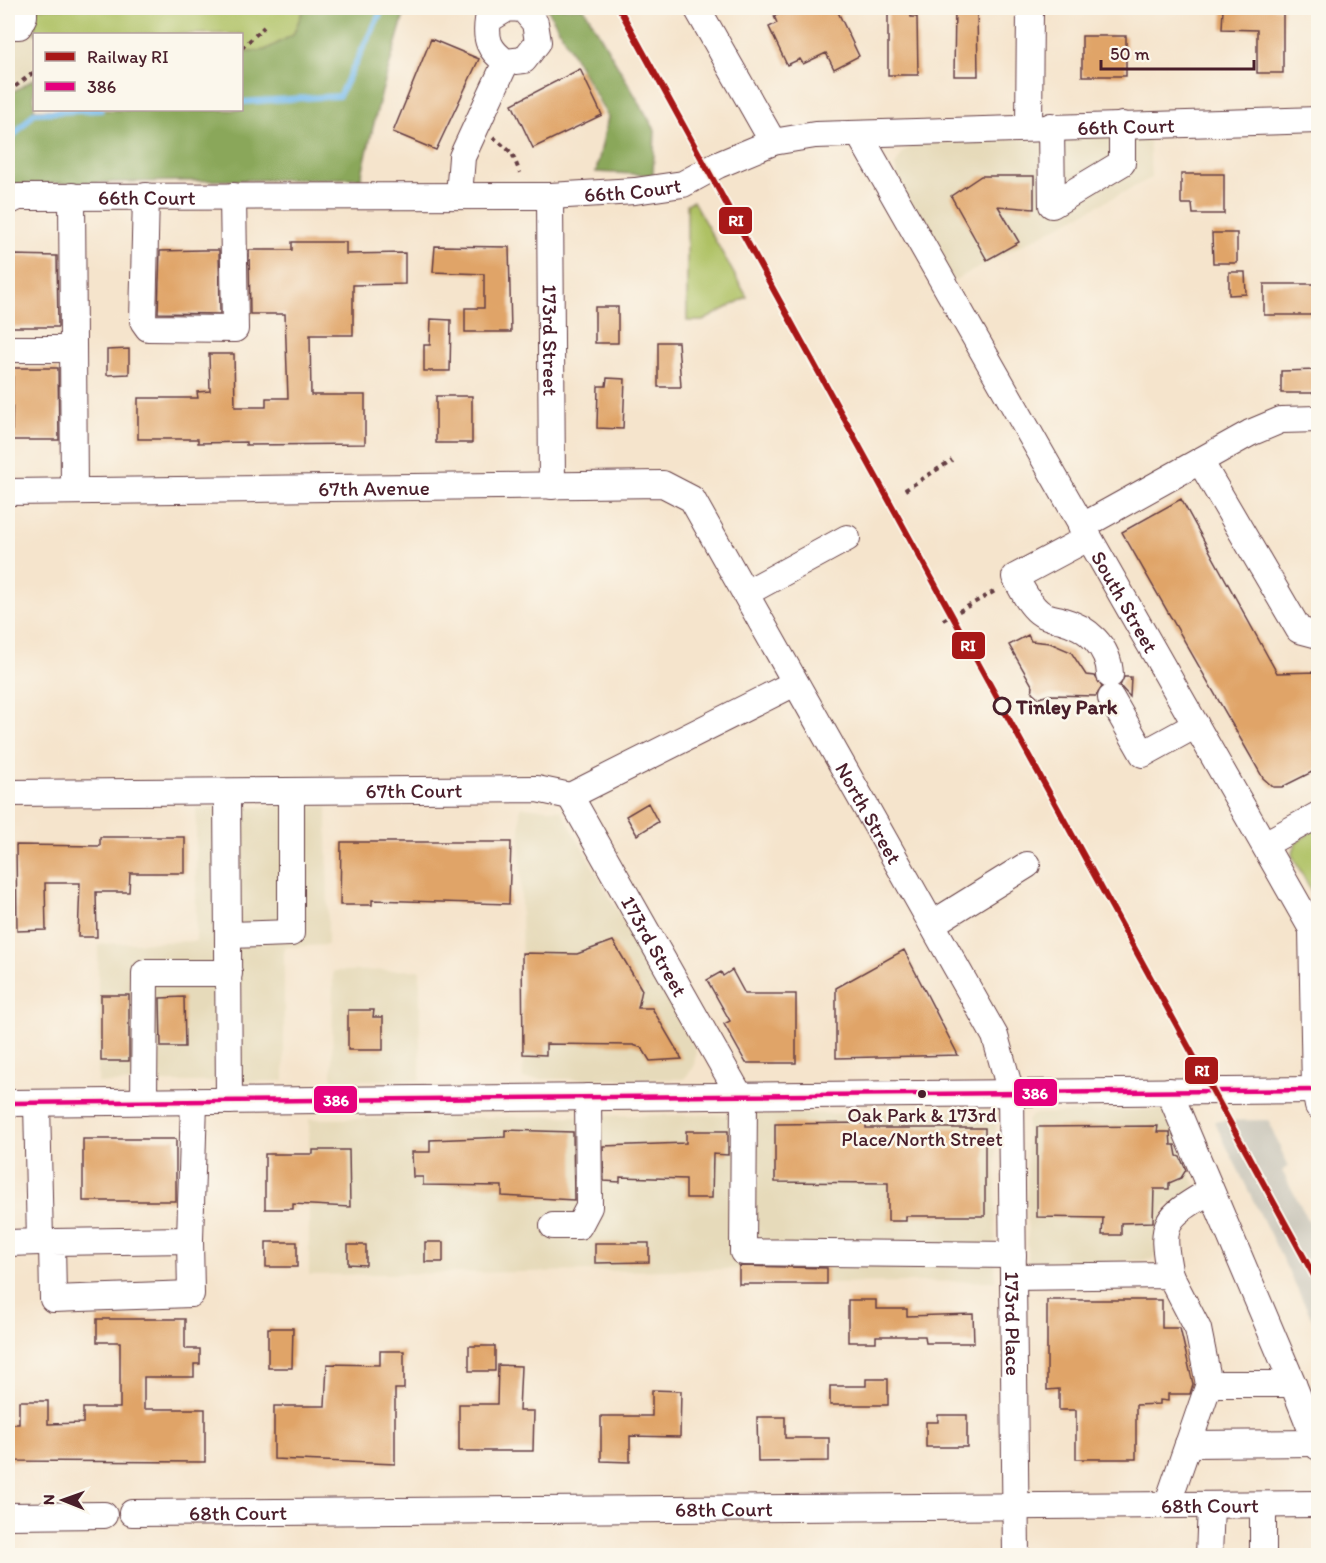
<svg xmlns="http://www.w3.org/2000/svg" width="1326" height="1563" viewBox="0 0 1326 1563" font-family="Itim,sans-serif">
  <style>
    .built { fill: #e6daba }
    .industrial { fill: #c8c4b8 }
    .green { fill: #aec164; stroke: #7c7048; stroke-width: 1.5 }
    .forest { fill: #8aa75a; stroke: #6a6342; stroke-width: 1.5 }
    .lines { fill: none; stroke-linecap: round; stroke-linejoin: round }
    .stream { stroke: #77bbed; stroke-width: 6 }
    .building { fill: #e0a467 }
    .minor-casing { stroke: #643d43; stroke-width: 28 }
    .path { stroke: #643d43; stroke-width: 4; stroke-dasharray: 4.5 4.5; stroke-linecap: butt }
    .minor { stroke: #fff; stroke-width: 26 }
    .bus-1-casing { stroke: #fbf7ec; stroke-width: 9 }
    .bus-1 { stroke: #e5007d; stroke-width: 4.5 }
    .rail-1-casing { stroke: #fbf7ec; stroke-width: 10 }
    .rail-1 { stroke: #a81818; stroke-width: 6 }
    .stop-dot { fill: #fbf7ec; stroke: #4a1f2b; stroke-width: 3 }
    .bus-dot { fill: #4a1f2b; stroke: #fbf7ec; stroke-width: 2 }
    .labels { text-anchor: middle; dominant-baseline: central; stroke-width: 5; stroke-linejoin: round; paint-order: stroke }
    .bus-label { font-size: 20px; fill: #4a1f2b; stroke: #fbf7ec }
    .street-label { font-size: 21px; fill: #4a1f2b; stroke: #fbf7ec }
    .stop-label { font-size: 21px; font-weight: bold; fill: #4a1f2b; stroke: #fbf7ec; text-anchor: start }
    .line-badge { stroke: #fbf7ec; stroke-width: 2 }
    .badge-label { font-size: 16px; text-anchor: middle; font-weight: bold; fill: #fff }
  </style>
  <rect width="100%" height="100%" fill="#fbf7ec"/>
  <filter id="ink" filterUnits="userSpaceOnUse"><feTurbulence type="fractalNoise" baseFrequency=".0167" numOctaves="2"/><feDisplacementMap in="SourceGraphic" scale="12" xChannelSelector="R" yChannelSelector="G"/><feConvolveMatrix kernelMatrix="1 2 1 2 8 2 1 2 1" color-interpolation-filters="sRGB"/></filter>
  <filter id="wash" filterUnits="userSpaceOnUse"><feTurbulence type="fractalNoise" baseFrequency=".008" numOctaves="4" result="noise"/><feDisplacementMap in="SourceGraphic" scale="24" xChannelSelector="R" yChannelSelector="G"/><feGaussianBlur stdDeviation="1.35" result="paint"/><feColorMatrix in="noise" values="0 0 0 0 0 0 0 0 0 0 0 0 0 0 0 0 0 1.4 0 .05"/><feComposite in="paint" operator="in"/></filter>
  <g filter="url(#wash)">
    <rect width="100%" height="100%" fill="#f5e4cc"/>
    <!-- built -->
    <path class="built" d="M8 8H35V34L34 79 8 95Z
      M1149 132 1151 178 953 281 903 192 895 166 903 152 915 144Z
      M327 806 328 945 284 947V1081L98 1083V944L196 941V808Z
      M520 807 561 810 696 1050 694 1067 684 1079H523Z
      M420 970V1080H332L333 971Z
      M1167 1109 1195 1186 1164 1208 1159 1226 1160 1253 1152 1260 1028 1262 1027 1121 1031 1116 1036 1114Z
      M984 1112 993 1117 996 1126 995 1281 740 1284 739 1269 309 1275V1119Z"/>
    <!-- industrial -->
    <path class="industrial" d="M1268 1120 1288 1166 1282 1171 1318 1238V1331L1214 1121Z"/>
    <!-- green -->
    <path class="green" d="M35 8H357L242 72V34H35Z
      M693 201 747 297 703 321H687V204Z
      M1318 827V904L1292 855 1296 843Z"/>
    <!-- forest -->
    <path class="forest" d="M304 8H406L379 102 361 178 15 184 8 186V95L34 79V110H242V53L265 50 293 35Z
      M547 8H584L655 130 653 175 596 172 608 117Z"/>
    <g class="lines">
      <!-- stream -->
      <path class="stream" d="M242 102 339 96 383 8
        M8 142 34 113 101 110"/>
    </g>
    <g id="blocks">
      <!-- building -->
      <path class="building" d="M791 8H836L859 56 834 69 826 53 803 64 800 59 787 65 769 27 777 23 774 16Z
        M888 8H910L911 17H917L918 75H888Z
        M955 8H977L978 76H954Z
        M1255 8H1283V73H1257V30L1222 29 1223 9 1255 10Z
        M1082 36H1126V76H1082Z
        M431 39 479 59 436 150 393 132Z
        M580 69 602 115 533 148 512 104Z
        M1181 174H1224V214H1193L1192 204H1181Z
        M981 176H1034V209L998 206 1019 242 987 260 951 196Z
        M1212 233H1237V263H1213Z
        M292 242H346V254L405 253V284L353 285V335H310L311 395H365V444L246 445V442L198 443V439H138V398H198L197 392 210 391 209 354H234L235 407H266V398H288L285 314H250L249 250H292Z
        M435 246 509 247 511 332H465V308H484V274L433 272Z
        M202 250H219L220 314 158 313 160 251Z
        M13 255 57 256 58 327H12Z
        M1229 272H1245L1246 294 1229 295Z
        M1264 284H1318V315H1264Z
        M595 307H618V343H595Z
        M431 319 451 320 450 371H424V345H430Z
        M658 342H678L681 387H658Z
        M129 349V374L107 375V350Z
        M13 368H58L59 440H12Z
        M1318 370V393H1281V371Z
        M607 378 625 379 623 429 597 428 598 386H606Z
        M436 396H472V443H436Z
        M1181 499 1277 673 1318 672V769L1282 787H1273L1263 778 1122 532Z
        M1028 635 1031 641 1050 643 1071 652 1086 675 1095 676 1102 687 1096 696 1049 695 1039 698 1032 692 1033 687 1009 645Z
        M1124 677H1131L1130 697 1120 686Z
        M648 803 658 822 637 835 626 816Z
        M100 837H185V873H130L129 892H96L97 937H78L80 883H45L46 930 17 931 16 845 100 846Z
        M341 842H511L509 904 372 900V905H340Z
        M613 941 642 990 638 1008H652L682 1059 650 1061 642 1048 633 1045 546 1044V1055L523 1054 522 953 577 954Z
        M904 950 958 1055 836 1058V988Z
        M732 970 745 994H796V1063H746L724 1024 730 1021 707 980 721 972 723 976Z
        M101 995H129V1061H101Z
        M184 997 185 1047H161L160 998Z
        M348 1010H374L373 1017H383V1050H348Z
        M866 1123V1128H985V1216H906V1221H888V1183L775 1182V1124Z
        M1158 1126 1157 1132H1170L1171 1145H1175L1177 1156 1180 1157 1186 1170 1181 1178 1169 1183V1189H1154L1153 1222 1121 1223V1235H1102L1103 1218 1037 1217V1127Z
        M505 1130 573 1132 574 1200 502 1196V1186L423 1185V1177H413L412 1152H430V1140L505 1137Z
        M686 1131H728V1155L713 1154 712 1198H686V1179L620 1177V1182L604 1181 603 1146 686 1143Z
        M83 1139H176V1201H83Z
        M313 1150H349L350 1207 293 1204V1209H265V1154H313Z
        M266 1242H297V1267H266Z
        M425 1242H443V1262H425Z
        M595 1243H649V1262L595 1263Z
        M348 1245H366V1265L348 1264Z
        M739 1266 827 1268V1284H739Z
        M848 1300H876V1309H907V1316L973 1314 974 1343H926L925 1336H876V1342H848Z
        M1047 1300H1162V1328H1180L1193 1384 1190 1394H1168V1401L1160 1400V1404L1136 1405V1459H1076V1410H1059V1389L1047 1390Z
        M97 1319H185V1349H200V1364H194V1377H144V1409H205V1462L8 1461V1424H19V1401H48V1424L83 1423V1408H120V1342H97Z
        M268 1328H293L292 1368H268Z
        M469 1346H495V1371H469Z
        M380 1351H404V1389H395V1464L274 1459V1406H325L327 1364 380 1365Z
        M498 1365 521 1366 519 1411H534L533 1451H459V1404H497Z
        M866 1379H888V1405H830V1386H866Z
        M652 1390 681 1391 680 1437 630 1436V1462L601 1461V1416H652Z
        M938 1415H967V1447H926V1422H938Z
        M757 1417H785V1438H829V1461L758 1462Z"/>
    </g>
  </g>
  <g filter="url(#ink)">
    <use href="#blocks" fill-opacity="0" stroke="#643d43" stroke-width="1.5"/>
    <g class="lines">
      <!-- minor casing -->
      <g class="minor-casing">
        <g id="minor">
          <path d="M697 8 773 142"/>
          <path d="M8 26H19L24 16V8"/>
          <path d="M1051 126 1052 205 1122 163V125"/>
          <path d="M1029 127 1030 8"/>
          <path id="s1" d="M859 134 1312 929 1315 1090 1318 1106"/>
          <path d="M72 196 74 491"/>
          <path d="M146 196 143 321 148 328 235 329 233 196"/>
          <path d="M459 196 462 157 506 62C489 50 485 40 488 20L508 8 523 9 535 23 538 42 524 60 506 62"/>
          <path id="s2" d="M550 196 552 486"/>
          <path id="s3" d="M8 202 18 197 550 196 635 191 683 184 718 165 773 142 815 135 1318 120"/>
          <path d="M8 349H73"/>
          <path d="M1200 461 1299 630 1318 635"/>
          <path id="s4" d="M8 492 663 484 692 499 995 1036 1011 1093 1016 1556"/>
          <path d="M1081 527 1250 433 1281 420 1318 419"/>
          <path d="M1088 538 1015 577C1022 589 1028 603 1039 612 1045 617 1053 618 1061 620 1087 627 1109 646 1110 675"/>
          <path d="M746 593 847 538"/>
          <path d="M1111 698 1143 754 1196 725"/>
          <path d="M227 792 229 1101"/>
          <path id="s5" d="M8 793 537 789 570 796 795 683"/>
          <path id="s6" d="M570 796 740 1096"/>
          <path d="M1265 844 1318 815"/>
          <path d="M932 924 1027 865"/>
          <path d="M228 935 291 933V791"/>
          <path d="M1169 1091 1293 1384"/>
          <path d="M744 1096 743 1252 1013 1255"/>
          <path d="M144 1102 145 973H229"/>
          <path d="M8 1103 1318 1090"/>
          <path d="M553 1226H579L589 1207 588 1097"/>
          <path d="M190 1240 194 1101"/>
          <path d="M40 1242H52L190 1240 191 1294 53 1299 52 1242"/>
          <path d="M8 1243 40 1242 37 1103"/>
          <path d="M1170 1275C1159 1221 1165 1218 1210 1191"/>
          <path d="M1013 1277 1170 1275 1198 1329 1209 1384H1293L1318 1447"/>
          <path d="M1188 1444 1317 1443"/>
          <path d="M1167 1505 1209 1384"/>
          <path d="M1263 1505V1556"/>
          <path id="s7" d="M132 1513 1318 1504"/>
          <path d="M8 1516 104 1515"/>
          <path d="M1209 1556 1211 1505"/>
        </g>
      </g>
      <!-- path -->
      <path class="path" d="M242 48 264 27
        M8 92 34 72
        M493 137 512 153 520 173
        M905 490 952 460
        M943 620 997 590"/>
      <!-- minor -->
      <use href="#minor" class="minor"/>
      <!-- bus-1 casing -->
      <g class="bus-1-casing">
        <path id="bus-1" d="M8 1103 1318 1090"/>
      </g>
      <!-- bus-1 -->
      <use href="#bus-1" class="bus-1"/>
      <!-- rail-1 casing -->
      <g class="rail-1-casing">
        <path id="rail-1" d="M619 8 1318 1283"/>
      </g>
      <!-- rail-1 -->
      <use href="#rail-1" class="rail-1"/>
    </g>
  </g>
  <!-- markers -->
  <circle class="stop-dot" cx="1002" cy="706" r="8"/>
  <circle class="bus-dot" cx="922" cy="1094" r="5"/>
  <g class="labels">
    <!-- bus labels -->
    <g class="bus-label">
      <text x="922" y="1115">Oak Park &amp; 173rd<tspan x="922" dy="24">Place/North Street</tspan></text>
    </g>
    <!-- street labels -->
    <g class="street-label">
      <text stroke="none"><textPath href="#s3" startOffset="1130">66th Court</textPath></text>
      <text stroke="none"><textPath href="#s3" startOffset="626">66th Court</textPath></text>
      <text stroke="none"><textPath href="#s3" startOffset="140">66th Court</textPath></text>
      <text stroke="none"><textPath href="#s2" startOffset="144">173rd Street</textPath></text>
      <text stroke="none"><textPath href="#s4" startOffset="366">67th Avenue</textPath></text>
      <text stroke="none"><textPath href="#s1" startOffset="538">South Street</textPath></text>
      <text stroke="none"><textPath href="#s5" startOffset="406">67th Court</textPath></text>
      <text stroke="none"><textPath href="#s4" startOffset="1048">North Street</textPath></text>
      <text stroke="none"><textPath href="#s6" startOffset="172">173rd Street</textPath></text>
      <text stroke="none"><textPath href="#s4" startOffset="1594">173rd Place</textPath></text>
      <text stroke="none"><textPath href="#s7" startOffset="1078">68th Court</textPath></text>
      <text stroke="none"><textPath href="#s7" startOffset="592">68th Court</textPath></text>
      <text stroke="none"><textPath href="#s7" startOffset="106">68th Court</textPath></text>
    </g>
    <!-- stop labels -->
    <g class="stop-label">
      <text x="1016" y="706">Tinley Park</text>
    </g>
  </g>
  <g class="line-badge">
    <rect x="718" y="206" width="35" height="29" rx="6" fill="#a81818"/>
    <rect x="951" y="631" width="35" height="29" rx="6" fill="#a81818"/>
    <rect x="1184" y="1056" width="35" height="29" rx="6" fill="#a81818"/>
    <rect x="1013" y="1078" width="45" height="29" rx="6" fill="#e5007d"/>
    <rect x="313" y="1085" width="45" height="29" rx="6" fill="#e5007d"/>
  </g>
  <g class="badge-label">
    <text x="736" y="226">RI</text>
    <text x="968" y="651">RI</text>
    <text x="1202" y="1076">RI</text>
    <text x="1035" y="1099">386</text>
    <text x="336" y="1106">386</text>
  </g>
  <!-- margin -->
  <rect width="1326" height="1563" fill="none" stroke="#fbf7ec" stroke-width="30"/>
  <!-- legend -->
  <rect x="33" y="33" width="210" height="78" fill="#fbf7ec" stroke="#b4a19f" stroke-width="1.5"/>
  <rect x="45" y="52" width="30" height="9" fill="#a81818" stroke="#b4a19f" stroke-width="1.5"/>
  <text x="87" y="63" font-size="18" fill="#4a1f2b">Railway RI</text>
  <rect x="45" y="82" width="30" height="9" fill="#e5007d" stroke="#b4a19f" stroke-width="1.5"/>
  <text x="87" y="93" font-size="18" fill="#4a1f2b">386</text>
  <!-- north arrow -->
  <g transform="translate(63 1500) rotate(271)" stroke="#fbf7ec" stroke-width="4.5" paint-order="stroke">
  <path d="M0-4.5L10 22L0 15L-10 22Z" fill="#4a1f2b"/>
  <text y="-9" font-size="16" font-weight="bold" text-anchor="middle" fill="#4a1f2b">N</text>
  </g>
  <!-- scale -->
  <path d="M1101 60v9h153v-9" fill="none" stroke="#4a1f2b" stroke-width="3"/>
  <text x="1110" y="60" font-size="18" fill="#4a1f2b" stroke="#fbf7ec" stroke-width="4.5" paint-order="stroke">50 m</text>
</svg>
